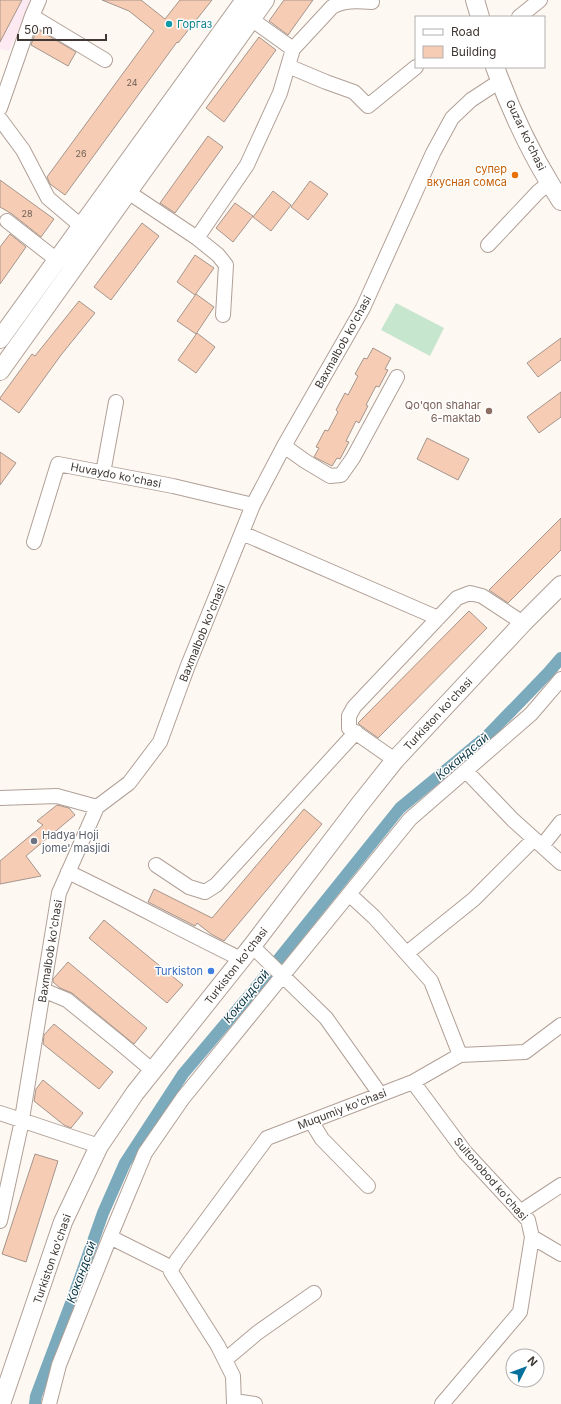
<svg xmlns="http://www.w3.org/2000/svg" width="561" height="1404" viewBox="0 0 561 1404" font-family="Inter,sans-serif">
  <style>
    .industrial { fill: #fde9f1 }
    .green { fill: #c7e6ce }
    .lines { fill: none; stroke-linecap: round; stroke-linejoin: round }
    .canal { stroke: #7aaabc; stroke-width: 12 }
    .building { fill: #f6cdb4; stroke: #a5958c }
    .minor-casing { stroke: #b0a097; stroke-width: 16 }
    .major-casing { stroke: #b0a097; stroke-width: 20 }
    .minor { stroke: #fff; stroke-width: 14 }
    .major { stroke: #fff; stroke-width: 18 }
    .culture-dot { fill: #0f9aa8; stroke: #fff; stroke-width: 1.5 }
    .food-dot { fill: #e8710a; stroke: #fff; stroke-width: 1.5 }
    .education-dot { fill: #8d6e63; stroke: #fff; stroke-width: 1.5 }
    .worship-dot { fill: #6b7280; stroke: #fff; stroke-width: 1.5 }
    .shop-dot { fill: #3f7fe0; stroke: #fff; stroke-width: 1.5 }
    .labels { text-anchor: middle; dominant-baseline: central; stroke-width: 3; stroke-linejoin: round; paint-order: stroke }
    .number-label { font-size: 9px; fill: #6d5d54 }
    .culture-label { font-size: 11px; fill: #0d838f; stroke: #fff; text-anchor: start }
    .street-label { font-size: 11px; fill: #3f3834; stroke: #fff }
    .food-label { font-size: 11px; fill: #c56008; stroke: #fff; text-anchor: end }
    .education-label { font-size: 11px; fill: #785e54; stroke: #fff; text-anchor: end }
    .worship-label { font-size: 11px; fill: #5b616d; stroke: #fff; text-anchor: start }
    .shop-label { font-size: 11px; fill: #366cbe; stroke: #fff; text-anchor: end }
    .water-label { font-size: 12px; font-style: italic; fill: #093644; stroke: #fff }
  </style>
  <rect width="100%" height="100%" fill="#fef8f3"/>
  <!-- industrial -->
  <path class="industrial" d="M0 0H33L9 51 0 49Z"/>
  <!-- green -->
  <path class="green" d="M396 303 444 328 430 356 381 330Z"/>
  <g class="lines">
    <!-- canal -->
    <path class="canal" d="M35 1404 36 1396 74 1295 103 1213 125 1163 183 1074 253 991 400 808 486 737 548 673 561 658"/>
  </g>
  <!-- building -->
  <path class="building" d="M0 0H22L0 42Z
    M102 0H141L165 19 180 0H212L178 43 177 42 65 195 50 184 47 177 154 31 129 11Z
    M284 0H313L288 35 269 21Z
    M37 29 76 52 68 66 31 45Z
    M259 37 276 50 224 122 206 108Z
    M208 136 223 147 175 213 160 203Z
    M0 180 54 219 41 237 12 214 0 207Z
    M310 181 328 194 308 220 291 207Z
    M273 191 291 205 271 231 253 217Z
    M235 203 253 216 233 242 216 228Z
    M142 223 159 236 111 300 94 287Z
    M10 234 26 247 0 284V247Z
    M195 255 214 268 195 295 177 282Z
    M196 294 214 307 196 334 177 321Z
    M79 301 95 313 61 355 19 413 0 399V398L32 354 35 356Z
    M197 333 215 347 196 373 178 360Z
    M561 338V360L538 377 527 363Z
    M373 348 391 358 385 369 388 370 379 387 376 386 366 405 368 406 359 423 356 421 346 441 349 442 340 459 337 458 332 466 314 457 319 448 316 447 325 430 328 431 338 412 336 410 345 393 348 395 358 376 355 374 364 358 367 359Z
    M561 392V417L539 433 527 417Z
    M427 438 469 459 458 480 417 459Z
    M0 452 16 463 0 485Z
    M561 518V550L508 603 489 590Z
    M469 611 487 628 378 738 360 725 358 723Z
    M57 805 69 808 75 815 26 856 41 876 0 884V861L43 825 37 821Z
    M304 809 322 824 224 941 211 934 197 923 195 926 148 902 154 889 212 918Z
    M104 920 183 985 167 1003 89 938Z
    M68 962 147 1028 134 1044 72 993 60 988 53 982V979Z
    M54 1024 113 1072 99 1089 43 1044 44 1035Z
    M43 1080 83 1113 71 1128 64 1125 34 1101 36 1089Z
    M35 1154 58 1161 26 1262 2 1254Z"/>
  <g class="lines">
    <!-- minor casing -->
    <g class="minor-casing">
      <path id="minor" d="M32 16 105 60
        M519 17 540 0
        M251 19 293 49
        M288 66 326 82 354 92 368 106 416 67
        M0 108 32 16 39 0
        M0 119 23 150 48 198 81 226
        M128 192 197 238 218 255 226 265 223 315
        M7 221 57 260
        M197 238 247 165 280 93 293 49 332 7C343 0 358 1 372 2
        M488 245 538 192 549 183
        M284 446 305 461 330 476 341 475 353 458 397 377
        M103 473 116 402
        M242 533 438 618
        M34 542 58 464 173 486 253 505
        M395 760 349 728V716L354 707 457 598 470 593 482 596 523 623
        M466 771 513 820 561 863
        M0 798 57 796 97 807
        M542 846 561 822
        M156 865 189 887 205 892 216 885 356 732
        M68 872C127 900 183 931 241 959
        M349 894 374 917 431 981 460 1055
        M252 946 326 1018 380 1094
        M407 953 474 899 534 839
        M43 990 67 1000 120 1043 153 1071
        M413 1082 465 1152 528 1220 532 1237 520 1312 442 1404
        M0 1113 99 1146
        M311 1121 322 1139 368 1186
        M520 1212 561 1185
        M0 1221 21 1125 59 893 97 807 129 783 160 742 187 668 253 505 284 446 363 308 433 153 452 118 471 100 500 81
        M110 1237 172 1268
        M532 1237 561 1254
        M225 1360 257 1333 314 1293
        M234 1401 255 1404
        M49 1404 59 1365 110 1237 145 1153 183 1098 410 819 531 714 561 679
        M234 1404 233 1376 218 1346 171 1272 172 1268 177 1260 267 1138 413 1082 460 1055 525 1052 561 1025"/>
    </g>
    <!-- major casing -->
    <g class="major-casing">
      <path id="major" d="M475 0 480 17
        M495 67C512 114 534 160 561 201
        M0 339 245 0
        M0 371 265 0
        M1 1404 63 1222 99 1146 135 1093 252 946 360 804 395 760 523 623 561 585"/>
    </g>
    <!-- minor -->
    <use href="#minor" class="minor"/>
    <!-- major -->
    <use href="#major" class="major"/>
  </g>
  <!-- markers -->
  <circle class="culture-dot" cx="169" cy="24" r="4"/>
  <circle class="food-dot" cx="515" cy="175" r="4"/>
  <circle class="education-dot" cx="489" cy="411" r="4"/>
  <circle class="worship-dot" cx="34" cy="841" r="4"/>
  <circle class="shop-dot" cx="211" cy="971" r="4"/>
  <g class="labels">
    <!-- number labels -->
    <g class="number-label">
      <text x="132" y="82">24</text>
      <text x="81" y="153">26</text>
      <text x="27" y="213">28</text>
    </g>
    <!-- culture labels -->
    <g class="culture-label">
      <text x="177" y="24">Горгаз</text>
    </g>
    <!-- street labels -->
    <g class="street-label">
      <text transform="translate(526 135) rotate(64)">Guzar ko'chasi</text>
      <text transform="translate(343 342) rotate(-61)">Baxmalbob ko'chasi</text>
      <text transform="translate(116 475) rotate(11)">Huvaydo ko'chasi</text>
      <text transform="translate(202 633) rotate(-68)">Baxmalbob ko'chasi</text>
      <text transform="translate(438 714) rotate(-47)">Turkiston ko'chasi</text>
      <text transform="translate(50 951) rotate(-81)">Baxmalbob ko'chasi</text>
      <text transform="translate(236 966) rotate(-52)">Turkiston ko'chasi</text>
      <text transform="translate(342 1109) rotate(-21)">Muqumiy ko'chasi</text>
      <text transform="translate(491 1179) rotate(49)">Sultonobod ko'chasi</text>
      <text transform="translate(52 1259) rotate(-71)">Turkiston ko'chasi</text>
    </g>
    <!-- food labels -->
    <g class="food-label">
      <text x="507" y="169">супер<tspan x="507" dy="13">вкусная сомса</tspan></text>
    </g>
    <!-- education labels -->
    <g class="education-label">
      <text x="481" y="405">Qo'qon shahar<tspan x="481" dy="13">6-maktab</tspan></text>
    </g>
    <!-- worship labels -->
    <g class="worship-label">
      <text x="42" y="835">Hadya Hoji<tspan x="42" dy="13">jome' masjidi</tspan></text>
    </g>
    <!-- shop labels -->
    <g class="shop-label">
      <text x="203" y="971">Turkiston</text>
    </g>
    <!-- water labels -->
    <g class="water-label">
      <text transform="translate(462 756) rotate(-40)">Кокандсай</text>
      <text transform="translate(246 996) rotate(-51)">Кокандсай</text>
      <text transform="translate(81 1272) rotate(-70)">Кокандсай</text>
    </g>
  </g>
  <!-- legend -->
  <rect x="415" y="16" width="130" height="52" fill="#ffffff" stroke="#b2afae"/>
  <rect x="423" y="29" width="20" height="6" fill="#ffffff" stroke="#b2afae"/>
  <text x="451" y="36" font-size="12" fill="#3f3834">Road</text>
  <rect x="423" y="46" width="20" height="12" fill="#f6cdb4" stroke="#b2afae"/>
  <text x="451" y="56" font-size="12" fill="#3f3834">Building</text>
  <!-- north arrow -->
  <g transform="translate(525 1368) rotate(48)"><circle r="19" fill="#ffffff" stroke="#b2afae"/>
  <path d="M0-3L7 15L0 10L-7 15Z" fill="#05709c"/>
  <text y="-6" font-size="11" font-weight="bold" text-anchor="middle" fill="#3f3834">N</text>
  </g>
  <!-- scale -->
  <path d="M18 34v6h88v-6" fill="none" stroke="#3f3834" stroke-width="2"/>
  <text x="24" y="34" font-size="12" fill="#3f3834" stroke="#ffffff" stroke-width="3" paint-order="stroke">50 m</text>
</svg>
